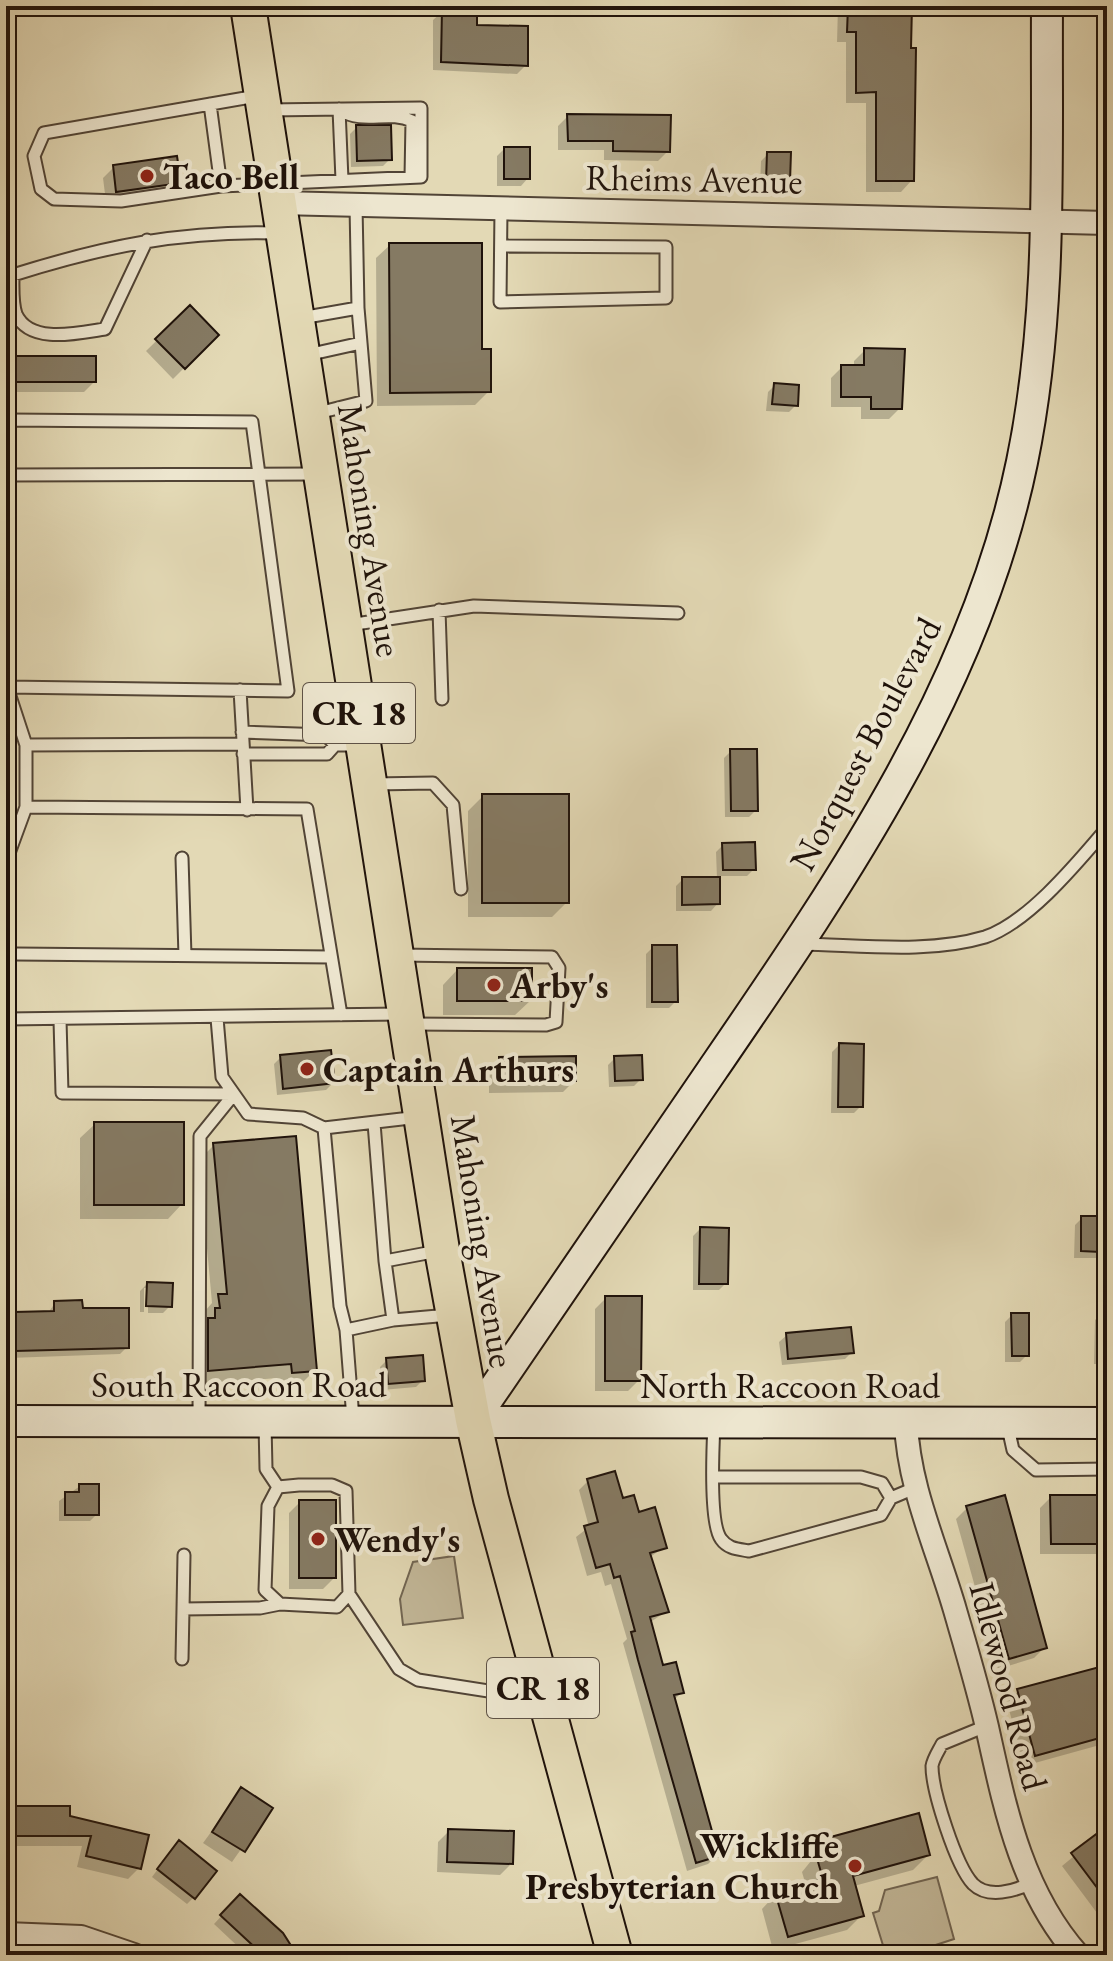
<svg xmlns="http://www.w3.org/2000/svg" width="1113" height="1961" viewBox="0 0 1113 1961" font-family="'EB Garamond',serif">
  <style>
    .green { fill: #c2b798; stroke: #716552; stroke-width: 2 }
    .shadow { fill: #0003 }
    .building { fill: #857a63; stroke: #20130b; stroke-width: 2 }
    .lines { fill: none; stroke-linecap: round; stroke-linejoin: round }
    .lane-casing { stroke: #514436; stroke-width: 15 }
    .street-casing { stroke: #514436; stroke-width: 26 }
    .secondary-casing { stroke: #20130b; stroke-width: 34 }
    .primary-casing { stroke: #20130b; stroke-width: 38 }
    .lane { stroke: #ede6cf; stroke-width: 11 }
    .street { stroke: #ede6cf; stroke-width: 22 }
    .secondary { stroke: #ede6cf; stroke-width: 30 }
    .primary { stroke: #e3d9b5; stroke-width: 34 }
    .poi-dot { fill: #8f2418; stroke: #ede6cf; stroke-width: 3 }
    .labels { text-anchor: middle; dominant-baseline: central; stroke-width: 8; stroke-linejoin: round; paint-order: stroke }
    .shield { fill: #ede6cf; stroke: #5e5246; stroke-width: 2 }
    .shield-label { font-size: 34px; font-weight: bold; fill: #20130b }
    .poi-label { font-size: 36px; font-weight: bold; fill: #20130b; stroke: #ede6cf; text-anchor: start }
    .street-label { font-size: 36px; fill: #20130b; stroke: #ede6cf }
  </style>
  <rect width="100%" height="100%" fill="#e3d9b5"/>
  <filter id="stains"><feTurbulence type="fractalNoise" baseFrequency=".0025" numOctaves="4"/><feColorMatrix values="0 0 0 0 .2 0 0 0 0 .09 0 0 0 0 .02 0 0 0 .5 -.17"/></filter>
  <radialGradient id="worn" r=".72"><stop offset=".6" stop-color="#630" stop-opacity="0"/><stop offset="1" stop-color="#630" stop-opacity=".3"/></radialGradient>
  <!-- green -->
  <path class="green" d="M454 1556 463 1618 403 1625 400 1599 413 1562Z
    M937 1877 954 1939 905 1955H886L873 1913 879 1911 885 1890Z"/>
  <!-- shadow -->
  <path class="shadow" d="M838 6H910L912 180 901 192H866V103H846V42H837Z
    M443 11 475 27 526 65 517 74 433 70V20Z
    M568 116 668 151 658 161 604 160V150H558V126Z
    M357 127 390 159 383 166 351 167 350 134Z
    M504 149 528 178 521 186H497V156Z
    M768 154 788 181 781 189 760 188 761 161Z
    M114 167 179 183 168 194 106 202 103 178Z
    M390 245 480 351 489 391 475 405 377 406 376 258Z
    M190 308 217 335 173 379 146 351Z
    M865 350 900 408 889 419H861V407H831V378L842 367H854V361Z
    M6 358 94 382 84 392H6Z
    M775 385 796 405 789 412 766 411 768 392Z
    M731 751 756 810 749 817H725L724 758Z
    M483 796 567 902 552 917H468V811Z
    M723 845 754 869 747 876H718V903L711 911H676V886L683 879H717L716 852Z
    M653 947 676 1001 669 1008H646V954Z
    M457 970 530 1001 515 1015H443V985Z
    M839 1045 861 1106 854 1113H831L832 1052Z
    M281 1057 333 1083 326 1090 277 1095 274 1064Z
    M615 1058 641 1079 634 1086 609 1087 608 1065Z
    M500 1059 574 1081 563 1092 489 1093V1070Z
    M95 1124 182 1204 168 1219H80V1138Z
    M214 1145 315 1370 300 1385 277 1387V1378L194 1385 201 1325 205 1320V1311L212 1303 199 1160Z
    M1082 1218H1107V1258H1074L1075 1225Z
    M700 1229 726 1283 719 1290H693V1236Z
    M147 1284 170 1306 163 1313H148V1288H144V1312H140V1291Z
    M606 1298 639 1380 628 1391H595V1309Z
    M55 1303 81 1310 127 1347 120 1354 9 1358 8 1321 15 1314 48 1313Z
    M1102 1313H1107V1364H1094L1095 1320Z
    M1012 1315 1027 1355 1020 1362H1005V1322Z
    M787 1335 852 1352 845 1359 782 1365 779 1342Z
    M387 1360 423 1380 416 1387 382 1390 380 1367Z
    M588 1481 637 1514 664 1547 649 1558 667 1611 649 1623 661 1668 682 1692 673 1701 717 1855 708 1864 687 1871 623 1643 627 1639 611 1584 605 1586 601 1572 587 1576 576 1537 589 1527 579 1490Z
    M80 1486 97 1514 90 1521H59V1501Z
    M1107 1496V1554H1040V1508L1051 1497Z
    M300 1502 334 1578 323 1589H289V1513Z
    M967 1508 1045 1647 1034 1658 998 1669 956 1519Z
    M1107 1667V1743L1024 1766 1007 1702 1018 1691Z
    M242 1790 270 1808 232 1862 203 1843Z
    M8 1808 68 1818 139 1868 128 1879 77 1867 82 1846H6Z
    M449 1831 511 1864 500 1875 437 1872 438 1842Z
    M1103 1832 1107 1838V1905L1097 1913 1062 1866Z
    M828 1840 928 1855 913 1870 854 1886 862 1915 847 1930 773 1950 762 1909 776 1894 806 1886 802 1872Z
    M172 1850 193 1898 187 1904 152 1877Z
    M240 1896 294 1955H247L214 1924Z"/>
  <!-- building -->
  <path class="building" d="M848 6H912L911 48H916L914 181H876V92L856 93V32H847Z
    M442 9H477V25L528 26V66L441 62Z
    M567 114 671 115 670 152 613 151V141H568Z
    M356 125H391L392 160 357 161Z
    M504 147H530V179H504Z
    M767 152H791L790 182H766Z
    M177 156 181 183 116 192 113 165Z
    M389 243H482V349H491V392L390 393Z
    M190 305 219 335 185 369 155 339Z
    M864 348 905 349 902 409H871V397H841V365H864Z
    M6 356H96V382H6Z
    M774 383 799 385 798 406 772 404Z
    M730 749H757L758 811H731Z
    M482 794H569V903H482Z
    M755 842 756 870H723L722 843Z
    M682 877H720V904L682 905Z
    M652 945H677L678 1002H652Z
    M457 968H532V1001H457Z
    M839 1043 864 1044 863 1107H838Z
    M331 1050 335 1083 283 1089 280 1055Z
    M642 1055 643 1080 615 1081 614 1056Z
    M576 1056V1081L499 1082V1057Z
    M94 1122H184V1205H94Z
    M296 1136 317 1371 292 1373 291 1364 208 1371V1318H215V1308H220L218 1294H227L213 1143Z
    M1081 1216H1100V1252L1081 1251Z
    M700 1227 729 1228 728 1284H699Z
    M147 1282 173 1283 172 1307 146 1306Z
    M605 1296H642L641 1381H605Z
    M82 1300 83 1308H129V1348L15 1351 14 1312 54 1311V1301Z
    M1011 1313H1029V1356H1012Z
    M851 1327 854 1353 788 1359 786 1333Z
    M423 1355 425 1381 388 1384 386 1358Z
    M615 1471 623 1498 634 1495 639 1512 655 1507 667 1548 650 1553 669 1612 650 1617 663 1665 676 1662 684 1693 674 1695 719 1856 696 1863 638 1660 631 1632 635 1631 620 1576 614 1578 610 1564 596 1568 584 1526 598 1522 587 1479Z
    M79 1484H99V1515H65V1492H79Z
    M1005 1495 1047 1648 1009 1659 966 1506Z
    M1050 1495H1107V1544H1051Z
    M299 1500H336V1578H299Z
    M1107 1665V1736L1035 1756 1017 1689Z
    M241 1787 273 1808 245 1852 212 1832Z
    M7 1806H70V1816L149 1835 141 1869 86 1856 91 1836H8Z
    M919 1813 930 1855 853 1876 864 1916 788 1937 775 1892 823 1879 816 1855 831 1851 827 1838Z
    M1107 1826V1901L1071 1853Z
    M448 1829 514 1831 513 1864 447 1862Z
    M179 1840 217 1871 195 1899 157 1869Z
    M240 1894 283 1933 297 1955H263L220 1915Z"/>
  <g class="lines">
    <!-- lane casing -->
    <g class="lane-casing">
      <path id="lane" d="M257 96 44 133 34 156 41 189 54 199 121 201 221 186 421 177V108L268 110
        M210 104 221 186
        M339 109 342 180
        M340 110C364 125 388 110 412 121L411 177
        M501 209 500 302 666 298V247L501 246
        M147 240 105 329C78 333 30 345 16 314 12 303 13 287 13 275 105 246 183 230 280 233
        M301 318 358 308 356 206
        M307 355 361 343
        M314 414 366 401 358 308
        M9 475 316 474
        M439 610 442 699
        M349 625 474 606 678 613
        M7 687 288 691 252 422 9 420 7 687 26 745V807L8 856 7 936
        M240 690 247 810
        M242 732 326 735 335 745H361
        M26 745 243 744
        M243 754H327L335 745
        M374 784 433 783 453 805 461 889
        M26 807 307 809 341 1015
        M182 858 185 956
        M801 944C860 945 928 954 985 937 1028 923 1078 862 1107 828
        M16 954 331 957
        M398 955 552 957 559 968 556 1022 546 1025 412 1024
        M217 1018 222 1077 248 1114 303 1118 324 1128
        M6 1019 401 1014
        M6 1019 7 970
        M60 1020 62 1093 234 1094
        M374 1123 385 1261
        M393 1320 449 1315
        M346 1330 340 1306 324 1128 419 1117
        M353 1419 346 1330 393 1320 385 1261 438 1251
        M199 1421 200 1136 234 1094
        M1007 1423 1013 1450 1036 1470 1107 1469
        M265 1424 266 1469 278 1487
        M714 1424C713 1445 709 1523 721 1539 728 1549 738 1549 749 1551L881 1515 891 1498 917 1487
        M713 1477H861L882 1483 891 1498
        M299 1485H332L346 1491 349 1594 337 1607 280 1604 265 1590 268 1506 278 1487Z
        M349 1594 399 1669 418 1680 540 1699
        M183 1609 184 1555
        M182 1659 183 1609 260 1608 280 1604
        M986 1726 942 1744C939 1750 933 1759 932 1766 932 1791 956 1866 973 1884 988 1899 1015 1891 1031 1883"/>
    </g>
    <!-- street casing -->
    <g class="street-casing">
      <path id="street" d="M279 203 1107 223
        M906 1422C908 1486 937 1548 955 1610 966 1648 978 1688 987 1727 1005 1808 1021 1891 1078 1955
        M6 1934 81 1937 134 1955"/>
    </g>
    <!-- secondary casing -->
    <g class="secondary-casing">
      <path id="secondary" d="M473 1420C553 1303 633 1186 713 1069 841 882 976 687 1022 462 1053 312 1046 158 1047 6
        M6 1421 1107 1423"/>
    </g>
    <!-- primary casing -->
    <g class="primary-casing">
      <path id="primary" d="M248 6 442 1250 473 1420 491 1499 615 1955"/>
    </g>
    <!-- lane -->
    <use href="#lane" class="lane"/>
    <!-- street -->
    <use href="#street" class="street"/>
    <!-- secondary -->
    <use href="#secondary" class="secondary"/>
    <!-- primary -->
    <use href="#primary" class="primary"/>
  </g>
  <!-- markers -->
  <g class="poi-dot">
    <circle cx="147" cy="176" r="8"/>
    <circle cx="494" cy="985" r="8"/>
    <circle cx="307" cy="1069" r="8"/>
    <circle cx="318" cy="1539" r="8"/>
    <circle cx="855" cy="1866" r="8"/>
  </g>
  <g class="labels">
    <!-- shield labels -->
    <g class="shield">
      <rect x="303" y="683" width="112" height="60" rx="6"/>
      <rect x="487" y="1658" width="112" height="60" rx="6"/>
    </g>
    <g class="shield-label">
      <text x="359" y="713">CR 18</text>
      <text x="543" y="1688">CR 18</text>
    </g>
    <!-- poi labels -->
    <g class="poi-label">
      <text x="163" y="176">Taco Bell</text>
      <text x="510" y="985">Arby's</text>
      <text x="323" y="1069">Captain Arthurs</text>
      <text x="334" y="1539">Wendy's</text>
      <text x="839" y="1845" text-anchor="end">Wickliffe<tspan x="839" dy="41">Presbyterian Church</tspan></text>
    </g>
    <!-- street labels -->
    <g class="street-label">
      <text transform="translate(694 179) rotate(1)">Rheims Avenue</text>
      <text transform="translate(370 530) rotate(81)">Mahoning Avenue</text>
      <text transform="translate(865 744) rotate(-62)">Norquest Boulevard</text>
      <text transform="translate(483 1241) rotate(81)">Mahoning Avenue</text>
      <text x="239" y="1384">South Raccoon Road</text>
      <text x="790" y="1385">North Raccoon Road</text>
      <text transform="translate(1009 1686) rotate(75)">Idlewood Road</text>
    </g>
  </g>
  <!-- margin -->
  <rect width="1113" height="1961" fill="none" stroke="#e3d9b5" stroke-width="32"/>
  <rect x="8" y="8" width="1097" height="1945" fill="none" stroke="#20130b" stroke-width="4"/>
  <rect x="16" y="16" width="1081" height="1929" fill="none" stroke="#20130b" stroke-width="2"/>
  <rect width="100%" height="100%" filter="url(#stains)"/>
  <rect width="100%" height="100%" fill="url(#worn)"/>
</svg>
